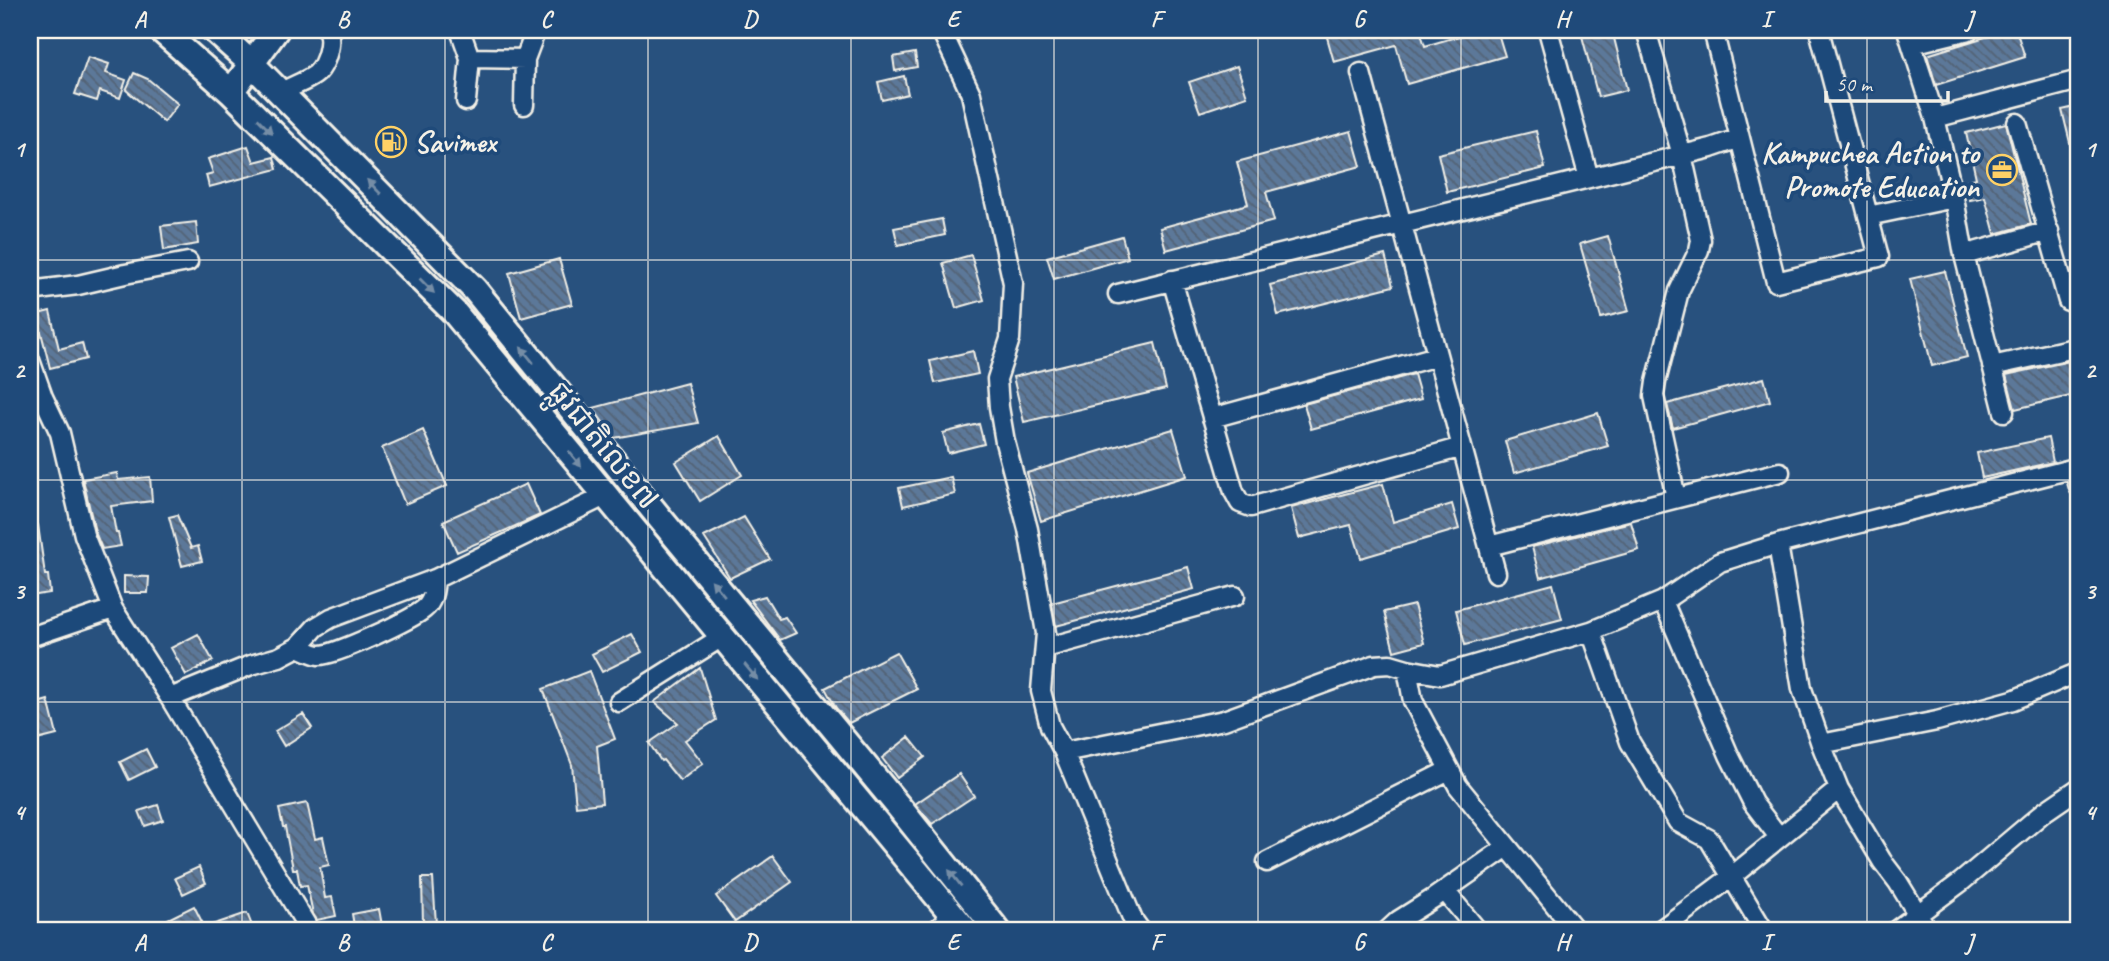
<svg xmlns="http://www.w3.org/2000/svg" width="2109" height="961" viewBox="0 0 2109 961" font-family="Caveat,'Noto Sans Khmer',sans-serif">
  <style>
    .building { fill: url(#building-back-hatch); stroke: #f4f1e8; stroke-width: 2 }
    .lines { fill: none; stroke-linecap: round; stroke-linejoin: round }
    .minor-casing { stroke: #f4f1e8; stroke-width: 23 }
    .highway-casing { stroke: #f4f1e8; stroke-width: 30 }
    .minor { stroke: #1f4a7a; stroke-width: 18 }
    .highway { stroke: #1f4a7a; stroke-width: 24 }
    .oneway { fill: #748da6 }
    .grid { fill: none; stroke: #f4f1e8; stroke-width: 2; stroke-opacity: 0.55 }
    .labels { text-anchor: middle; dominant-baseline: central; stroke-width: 7; stroke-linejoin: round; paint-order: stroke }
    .poi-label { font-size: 30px; font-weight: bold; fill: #f4f1e8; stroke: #1f4a7a; text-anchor: start }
    .street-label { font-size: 30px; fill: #f4f1e8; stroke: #1f4a7a }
    .neatline { fill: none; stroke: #f4f1e8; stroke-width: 2.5 }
    .grid-label { font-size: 23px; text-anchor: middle; font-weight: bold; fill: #f4f1e8 }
  </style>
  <defs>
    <pattern id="building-back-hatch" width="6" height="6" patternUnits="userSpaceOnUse" patternTransform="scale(1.75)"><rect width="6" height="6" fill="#5b7899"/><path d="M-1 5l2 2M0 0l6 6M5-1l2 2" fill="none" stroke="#536274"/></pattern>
  </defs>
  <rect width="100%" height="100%" fill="#28517e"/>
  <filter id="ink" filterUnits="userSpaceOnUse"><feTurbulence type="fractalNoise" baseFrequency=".0143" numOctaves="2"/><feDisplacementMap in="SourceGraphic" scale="14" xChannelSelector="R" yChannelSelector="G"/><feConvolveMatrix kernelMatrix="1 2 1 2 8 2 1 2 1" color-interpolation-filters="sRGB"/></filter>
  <g filter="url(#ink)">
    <!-- building -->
    <path class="building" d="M1325 30H1420L1425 46 1480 30H1497L1505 56 1407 84 1396 45 1334 62Z
      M1608 30H1612L1627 90 1598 97 1582 36Z
      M2008 30H2016L2025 57 1936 85 1927 55Z
      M915 53 917 67 895 71 893 57Z
      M88 57 109 64 106 73 126 80 120 98 100 91 97 101 75 94Z
      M1237 66 1247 96 1200 112 1189 82Z
      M134 73 148 79 178 104 164 122 126 90Z
      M904 76 908 94 882 100 878 82Z
      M2079 106V158L2074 159 2062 110Z
      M2006 123 2031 224 1995 234 1985 197 1970 200 1966 181 1976 178 1966 133Z
      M1351 131 1361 166 1266 192 1274 221 1166 250 1160 228 1248 204 1237 162Z
      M1536 131 1545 168 1447 192 1438 154Z
      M248 146 254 162 274 157 277 169 209 187 206 175 213 173 208 159Z
      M942 219 945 235 898 245 894 228Z
      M196 222 198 244 164 250 161 226Z
      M1122 236 1128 258 1054 279 1047 257Z
      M1608 236 1629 311 1601 318 1580 244Z
      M971 255 984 300 956 308 943 263Z
      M1385 255 1393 286 1278 315 1270 285Z
      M559 259 572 304 521 318 509 273Z
      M1945 271 1967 357 1932 366 1910 279Z
      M50 311 59 349 82 343 86 359 50 368 41 332 30 335V316Z
      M1155 343 1166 389 1024 422 1013 377Z
      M973 351 978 374 935 383 930 361Z
      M2079 359V394L2015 409 2006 375Z
      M1414 374 1421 399 1311 429 1304 404Z
      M1764 378 1770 401 1673 428 1667 404Z
      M687 383 698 423 614 438 593 408Z
      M1598 413 1608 446 1514 473 1505 441Z
      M979 424 984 444 948 453 943 433Z
      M1173 429 1187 476 1041 521 1027 473Z
      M423 430 447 486 405 504 382 448Z
      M719 436 742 475 700 501 676 462Z
      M2048 438 2053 462 1982 478 1977 453Z
      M117 473 118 480 150 477 152 501 111 506 116 533H118L121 546 102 549 95 532 83 479Z
      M951 477 955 494 903 506 899 488Z
      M526 484 540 515 457 552 443 521Z
      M1383 484 1393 522 1452 504 1459 529 1361 558 1351 525 1299 538 1291 508Z
      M177 515 191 548 198 546 202 561 182 566 169 517Z
      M744 517 770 559 730 578 704 537Z
      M1631 522 1639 550 1540 578 1532 547Z
      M30 525H38L45 575H48L50 593 30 596Z
      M1188 567 1194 589 1056 626 1052 603Z
      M124 576 149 577 148 593H124Z
      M1553 584 1562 619 1465 645 1456 610Z
      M765 596 779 619 785 617 796 633 780 640 750 600Z
      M1414 605 1424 643 1394 651 1384 612Z
      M198 634 213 661 186 675 171 648Z
      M632 634 642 652 602 672 592 654Z
      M896 652 917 689 849 723 836 708 825 688Z
      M700 668 716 720 685 740 703 763 680 781 663 760 661 761 649 743 678 723 654 702Z
      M589 671 615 739 597 746 602 803 576 806 572 765 543 689Z
      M48 700 57 735 37 740 30 713V705Z
      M303 714 312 728 284 746 275 731Z
      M909 737 925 757 897 778 882 758Z
      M146 749 155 767 129 780 120 762Z
      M959 774 974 796 932 824 915 804Z
      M307 803 315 839 323 837 329 865 320 867 325 898 332 897 336 916 317 920 313 914 307 885 300 886 297 869H293L285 827H283L279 809Z
      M158 805 163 820 145 826 139 811Z
      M773 856 792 882 735 922 716 896Z
      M199 867 206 883 183 894 175 878Z
      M422 878H433L436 924H423Z
      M194 906 203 924 189 931H174L168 919Z
      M379 909 383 931H355L352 914Z
      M247 913 254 931H200V929Z"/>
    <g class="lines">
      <!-- minor casing -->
      <g class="minor-casing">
        <path id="minor" d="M460 30 470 58 525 59 536 30
          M941 30 971 94 1013 283 1010 339 997 379 999 407 1005 442 1028 529 1046 633 1041 691 1050 726 1064 752 1133 920 1141 931
          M1548 30 1589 178
          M1646 30 1682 155 1701 240 1699 250 1679 291 1656 382 1654 396 1676 498
          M1713 30 1776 282 1879 257 1819 30
          M1912 44 1969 30
          M1361 73 1496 573
          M281 92C290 87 310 80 317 73 326 64 333 41 327 30
          M466 101 470 58
          M524 105 525 59
          M1935 118 2079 80
          M2017 123 2068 301
          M1954 198 1964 255 2004 412
          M1868 216 1954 198 1935 118 1907 30
          M1964 255 2049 231
          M1172 280 1234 492 1240 503 1251 507 1462 447
          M30 291 78 285 125 274 188 262
          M1118 294 1711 148 1740 138
          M30 360 43 397 60 433 84 535 113 609 170 698 310 931
          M1992 366 2079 347
          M1212 418 1437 356
          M2074 469 2079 487
          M1778 544 1802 689 1821 744 1839 789 1882 861 1898 882 1928 931
          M1489 546 1780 472
          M1663 601 1729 755 1753 803 1779 837
          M1591 631 1630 742 1678 822 1709 839 1764 931
          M30 637 113 609
          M298 647C304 649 312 654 319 655 334 656 411 620 424 609 433 602 434 590 435 579
          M1045 648 1235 596
          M1407 669 1413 701 1458 786 1576 931
          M170 698 251 665 279 657 298 647 316 627 331 618 435 579 605 496
          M619 702 722 637
          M1821 744 1937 721 2013 700 2079 672
          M1064 752 1224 720 1374 665 1390 664 1407 669 1440 675 1591 631 1663 601 1720 562 1778 544 2079 467
          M1267 862 1449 770
          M1445 891 1478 931
          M935 931 953 915
          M1387 931 1399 920 1434 898 1507 847
          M1659 931 1731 877 1839 789
          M1895 931 1961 882 2044 812 2079 788"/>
      </g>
      <!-- highway casing -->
      <g class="highway-casing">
        <path id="highway" d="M161 30 231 92 454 312 966 931
          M214 30 252 64 475 290 659 517 899 807 998 931
          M231 92 276 30"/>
      </g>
      <!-- minor -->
      <use href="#minor" class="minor"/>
      <!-- highway -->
      <use href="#highway" class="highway"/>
    </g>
    <!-- one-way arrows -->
    <defs><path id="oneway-solid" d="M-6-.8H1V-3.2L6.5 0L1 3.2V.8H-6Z" transform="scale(1.75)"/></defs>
    <g class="oneway">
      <use href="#oneway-solid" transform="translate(265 126) rotate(45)"/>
      <use href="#oneway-solid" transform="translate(374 187) rotate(-134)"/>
      <use href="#oneway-solid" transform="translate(427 286) rotate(45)"/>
      <use href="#oneway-solid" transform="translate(527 355) rotate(-129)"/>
      <use href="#oneway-solid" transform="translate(575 459) rotate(51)"/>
      <use href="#oneway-solid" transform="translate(718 588) rotate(-130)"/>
      <use href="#oneway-solid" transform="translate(751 672) rotate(50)"/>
      <use href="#oneway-solid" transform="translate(955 878) rotate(-128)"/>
    </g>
  </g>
  <!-- grid -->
  <path class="grid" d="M242 30V931M445 30V931M648 30V931M851 30V931M1054 30V931M1258 30V931M1461 30V931M1664 30V931M1867 30V931M30 260H2079M30 480H2079M30 702H2079"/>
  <!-- icons -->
  <defs>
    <g id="fuel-ring" transform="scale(1.575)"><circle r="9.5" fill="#1f4a7a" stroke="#ffd166" stroke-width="1.5"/><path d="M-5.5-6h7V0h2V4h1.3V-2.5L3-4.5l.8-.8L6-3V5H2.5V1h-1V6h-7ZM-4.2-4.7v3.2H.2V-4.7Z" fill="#ffd166"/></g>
    <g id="office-ring" transform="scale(1.575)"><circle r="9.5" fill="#1f4a7a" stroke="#ffd166" stroke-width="1.5"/><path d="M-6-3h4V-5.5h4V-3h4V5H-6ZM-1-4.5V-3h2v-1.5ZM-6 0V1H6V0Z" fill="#ffd166"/></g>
  </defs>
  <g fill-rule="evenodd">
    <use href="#fuel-ring" x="391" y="142"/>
    <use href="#office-ring" x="2002" y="170"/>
  </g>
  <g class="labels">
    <!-- poi labels -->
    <g class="poi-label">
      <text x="414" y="142">Savimex</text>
      <text x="1979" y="153" text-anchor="end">Kampuchea Action to<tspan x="1979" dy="34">Promote Education</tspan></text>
    </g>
    <!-- street labels -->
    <g class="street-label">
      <text transform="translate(604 445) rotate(51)">ផ្លូវជាតិលេខ៧</text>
    </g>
  </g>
  <!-- margin -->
  <rect width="2109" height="961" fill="none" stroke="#1f4a7a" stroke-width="77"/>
  <!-- scale -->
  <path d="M1826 91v10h122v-10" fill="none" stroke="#f4f1e8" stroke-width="3.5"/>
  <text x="1836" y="91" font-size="21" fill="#f4f1e8" stroke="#1f4a7a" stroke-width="5" paint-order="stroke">50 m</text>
  <rect x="38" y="38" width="2032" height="884" class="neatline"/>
  <g class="grid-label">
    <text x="140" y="27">A</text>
    <text x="343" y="27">B</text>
    <text x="546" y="27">C</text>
    <text x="750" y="27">D</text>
    <text x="953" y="27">E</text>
    <text x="1156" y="27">F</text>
    <text x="1359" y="27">G</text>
    <text x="1562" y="27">H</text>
    <text x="1766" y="27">I</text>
    <text x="1969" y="27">J</text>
    <text x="19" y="157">1</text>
    <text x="2090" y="157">1</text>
    <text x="19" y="378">2</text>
    <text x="2090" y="378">2</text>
    <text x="19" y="599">3</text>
    <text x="2090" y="599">3</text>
    <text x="19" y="820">4</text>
    <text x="2090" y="820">4</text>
    <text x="140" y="950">A</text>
    <text x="343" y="950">B</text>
    <text x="546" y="950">C</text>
    <text x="750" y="950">D</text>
    <text x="953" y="950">E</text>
    <text x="1156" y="950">F</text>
    <text x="1359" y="950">G</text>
    <text x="1562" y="950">H</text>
    <text x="1766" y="950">I</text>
    <text x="1969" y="950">J</text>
  </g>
</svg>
